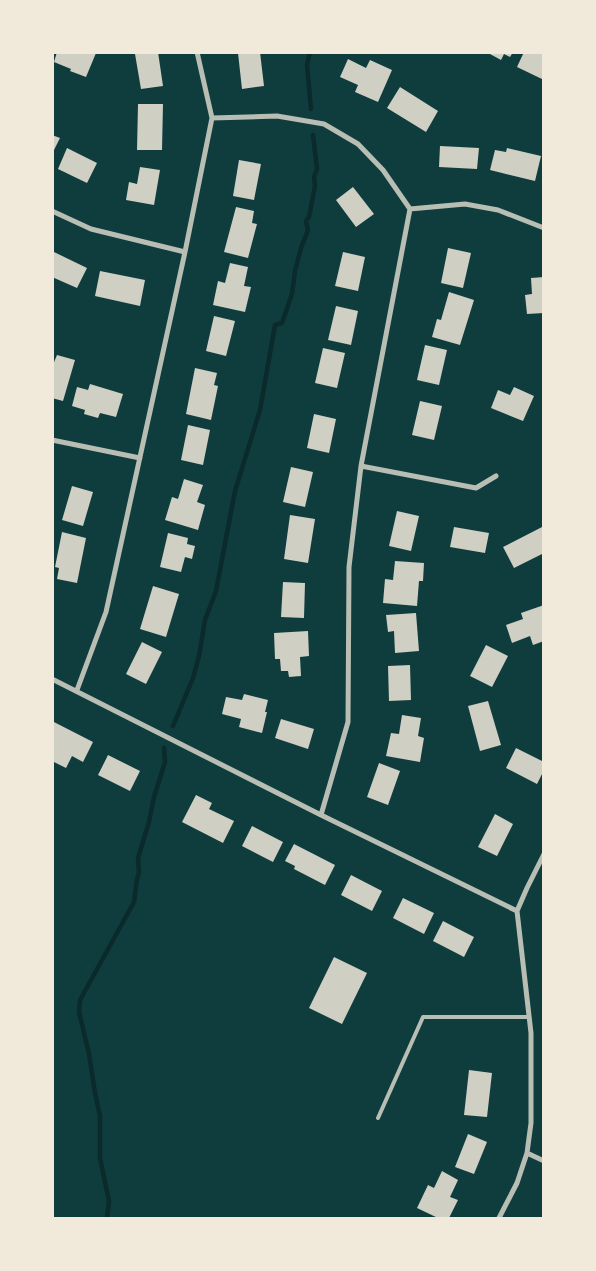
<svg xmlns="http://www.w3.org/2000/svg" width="596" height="1271" viewBox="0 0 596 1271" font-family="'Public Sans',sans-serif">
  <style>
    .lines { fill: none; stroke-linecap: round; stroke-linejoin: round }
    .stream { stroke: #0a2a2b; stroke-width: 4.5 }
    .building { fill: #cfcfc3 }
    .service { stroke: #b8beb3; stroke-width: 4 }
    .minor { stroke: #b8beb3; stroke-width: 5 }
  </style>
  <rect width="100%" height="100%" fill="#0f3d3e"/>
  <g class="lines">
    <!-- stream -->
    <path class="stream" d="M310 52 307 65 311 109
      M173 726 193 678 199 656 205 620 216 591 235 491 260 410 275 325 282 323 292 294 295 271 301 248 308 230 306 221 309 217 315 186 314 177 317 169 313 135
      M107 1218 109 1201 100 1158V1116L95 1093 89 1054 79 1012 80 1000 134 902 137 879 139 873 138 858 149 822 154 797 165 762 164 748"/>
  </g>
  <!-- building -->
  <path class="building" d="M57 52H94L96 53 86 77 70 71 71 69 54 62Z
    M142 52H158L163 86 141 89 135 54Z
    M245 52H260L264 86 242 89 238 53Z
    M491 52H513L510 57 504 54 501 60 490 54Z
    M524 52H544V80L517 67Z
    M348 59 366 68 370 60 392 70 378 102 355 92 358 85 340 77Z
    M400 87 438 111 426 132 387 108Z
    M138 104H163L162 150H137Z
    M52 135 60 138 52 154Z
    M440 146 479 148 477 169 439 167Z
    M67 148 97 163 87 183 58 169Z
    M507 148 541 156 535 181 490 170 495 150 506 152Z
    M239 160 261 164 254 200 233 196Z
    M140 167 160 170 154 205 126 200 129 182 137 184Z
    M353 187 374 214 356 227 336 200Z
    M236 207 254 211 252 223 257 224 248 258 224 252Z
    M448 248 471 253 463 288 441 283Z
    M54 252 87 268 77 288 52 277V256Z
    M343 252 365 257 358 291 335 286Z
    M230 263 248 267 244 286 251 287 245 312 213 305 218 281 225 283Z
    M100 271 145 280 140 306 95 296Z
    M544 277V313L527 314 525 295 532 294 531 278Z
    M449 292 474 300 460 345 432 337 437 319 441 320Z
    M336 306 358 311 351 345 328 340Z
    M214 316 235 321 226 356 206 351Z
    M425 345 447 350 439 385 417 380Z
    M323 348 345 353 337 388 315 383Z
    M57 355 75 360 63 401 52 398V367Z
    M195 368 217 373 214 385 218 386 211 420 186 414Z
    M90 384 123 394 116 417 100 413 98 418 84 414 85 410 72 406 77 387 88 390Z
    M514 387 534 396 523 421 491 408 498 390 510 395Z
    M420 401 442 406 434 440 412 435Z
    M314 414 336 419 329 453 307 448Z
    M188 425 210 430 203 465 181 460Z
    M291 467 313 472 305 507 283 502Z
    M184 479 203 485 197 502 205 505 198 530 165 520 172 497 178 499Z
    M72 486 93 492 83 526 62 520Z
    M397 511 419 516 411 551 389 546Z
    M290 515 315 519 308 563 284 559Z
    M544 526V553L514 568 503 547Z
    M454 527 489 533 485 553 450 547Z
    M62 532 86 538 77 583 57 579 59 568 55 567Z
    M168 533 188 538 187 544 195 546 192 559 185 557 181 572 160 567Z
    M395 561 424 563 423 581H419L417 606 383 603 385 579 393 580Z
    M283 582 305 583 304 618 281 617Z
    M153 586 179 594 166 637 140 629Z
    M544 605V641L533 645 530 636 512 643 506 625 523 619 521 613Z
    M416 613 419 651 395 653 394 631 388 632 386 615Z
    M308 631 309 656 300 657 301 676 289 677 288 671H281L280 659H275L274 633Z
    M142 642 162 652 146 684 126 674Z
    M486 645 508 656 492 687 470 676Z
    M410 665 411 700 389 701 388 666Z
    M244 694 268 700 265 712H267L262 733 239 727 241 719 222 714 226 697 242 700Z
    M488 701 501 745 480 751 468 706Z
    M402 715 421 718 418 736 424 738 420 762 386 756 391 733 399 734Z
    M281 719 314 729 308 749 275 738Z
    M52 721 93 742 83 762 72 756 66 768 52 761Z
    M516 748 544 762V770L537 784 506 768Z
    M108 755 140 771 130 791 98 775Z
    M379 763 400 771 388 805 367 797Z
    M196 795 212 803 209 809 234 821 223 843 182 822Z
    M495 814 513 824 497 856 478 847Z
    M252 826 283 842 273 862 242 846Z
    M294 844 335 865 325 885 294 869 295 866 285 861Z
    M351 875 382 891 372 911 341 895Z
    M403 898 434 913 424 934 393 918Z
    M443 921 474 937 464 957 433 941Z
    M334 957 367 973 342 1024 309 1008Z
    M469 1070 492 1073 487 1117 464 1115Z
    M468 1134 487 1142 474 1174 455 1167Z
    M442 1171 458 1180 450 1197 458 1200 449 1218H438L417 1208 428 1185 434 1188Z"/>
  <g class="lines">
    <!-- service -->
    <path class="service" d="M378 1118 423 1017H529"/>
    <!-- minor -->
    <path class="minor" d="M212 118 277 116 324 124 358 144 383 170 410 209 361 466 349 567 348 722 321 815
      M410 209 465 204 498 210 544 228
      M52 211 91 229 185 252
      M52 440 140 458
      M361 466 476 488 496 476
      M52 679 321 815 517 911
      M77 690 106 612 185 252 212 118 197 52
      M527 1153 544 1161
      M499 1218 517 1183 527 1153 531 1123V1033L517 911 527 888 544 854"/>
  </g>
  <!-- border -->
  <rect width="596" height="1271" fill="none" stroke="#f1e9da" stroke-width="108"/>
</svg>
